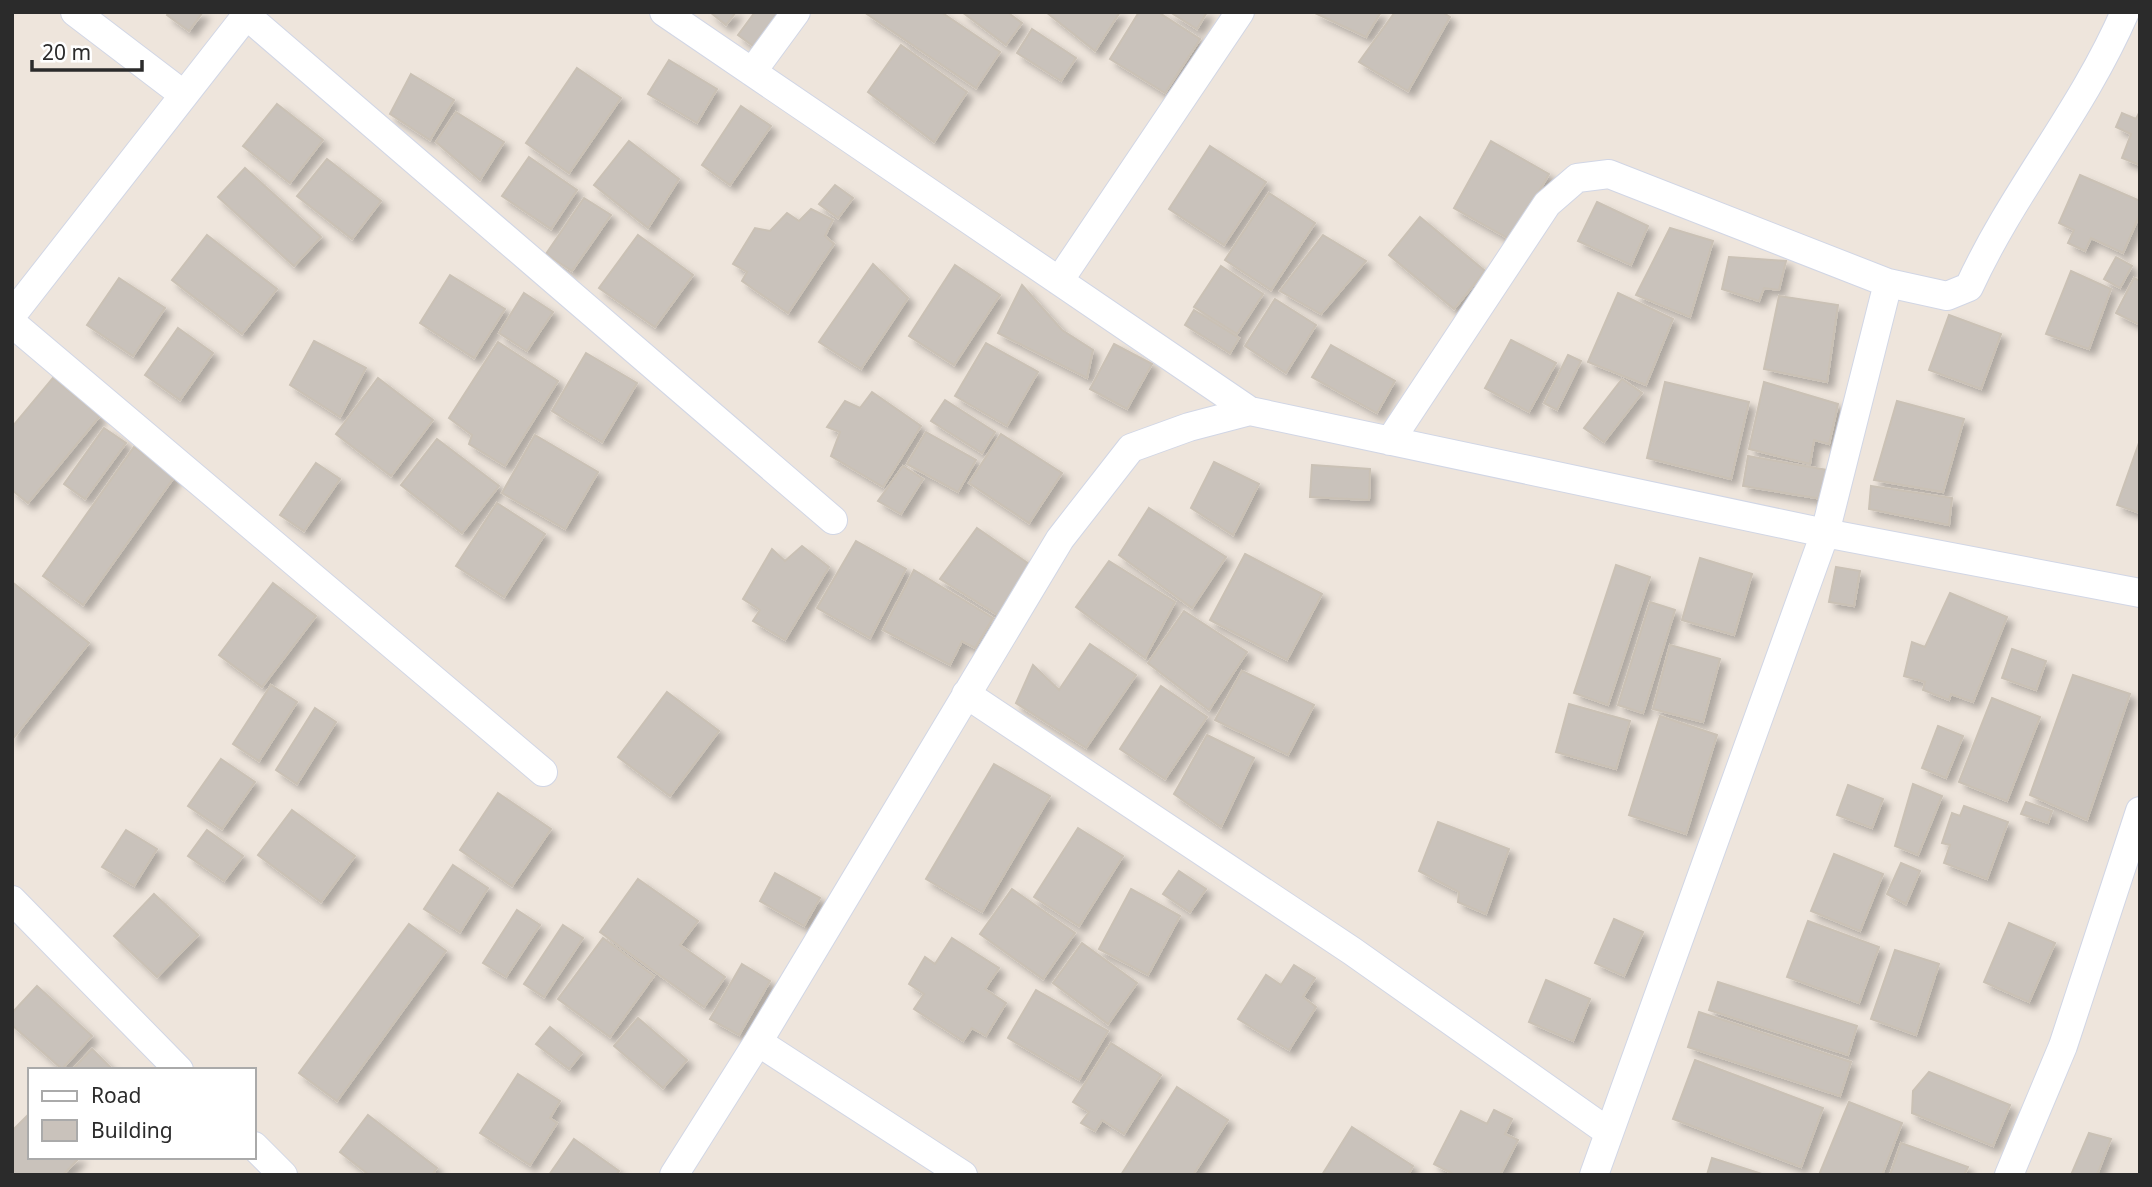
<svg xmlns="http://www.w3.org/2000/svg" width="2152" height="1187" viewBox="0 0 2152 1187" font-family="'Noto Sans',sans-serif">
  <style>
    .building { fill: #c9c2bb; stroke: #cac1b5; stroke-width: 2; filter: url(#shadow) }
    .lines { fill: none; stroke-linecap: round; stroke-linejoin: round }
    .minor-casing { stroke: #d1d6e5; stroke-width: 30 }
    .minor { stroke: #fff; stroke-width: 28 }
  </style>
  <defs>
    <filter id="shadow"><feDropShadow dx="6" dy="6" stdDeviation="3.5" flood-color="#0004"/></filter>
  </defs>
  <rect width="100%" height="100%" fill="#eee5dc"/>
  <!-- building -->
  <path class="building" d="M169 12H203L189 31 167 15Z
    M710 12H736L726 25Z
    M755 12H782L756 48 738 35Z
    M864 12H941L1000 52 976 88Z
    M962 12H1007L1022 23 1006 45Z
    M1046 12H1120L1095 51Z
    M1139 12H1158L1200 39 1165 93 1110 59Z
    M1170 12H1207L1197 29Z
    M1313 12H1381L1366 37Z
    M1395 12H1442L1450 17 1408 91 1359 62Z
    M1032 29 1076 58 1061 81 1017 53Z
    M901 45 967 92 934 142 868 92Z
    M669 60 717 89 697 123 648 94Z
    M577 68 621 98 569 173 526 143Z
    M411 74 454 100 430 140 390 114Z
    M277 104 323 140 290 183 243 146Z
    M741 106 771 126 730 185 702 165Z
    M2140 111V165L2122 158 2131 134 2116 127 2122 113 2136 119Z
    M456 112 504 142 480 180 436 142Z
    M629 141 679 179 648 228 594 185Z
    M1491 141 1549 174 1511 240 1454 208Z
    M1210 146 1266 182 1224 245 1169 209Z
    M529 157 577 190 551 229 502 196Z
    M327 159 381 201 352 239 297 196Z
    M245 168 321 237 294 266 218 197Z
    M2080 175 2140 201V214L2123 253 2091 238 2085 251 2068 243 2074 230 2059 223Z
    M835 185 853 198 838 218 819 204Z
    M1269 193 1315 223 1271 290 1225 260Z
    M584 198 611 215 572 271 546 254Z
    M1597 202 1648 226 1631 265 1578 241Z
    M811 209 833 220 825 236 834 244 788 313 742 281 747 272 733 264 755 228 770 231 787 213 799 221Z
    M1420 217 1485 271 1454 309 1389 255Z
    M1670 228 1713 241 1690 317 1636 295Z
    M207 235 277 289 242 334 172 280Z
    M638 235 693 275 655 327 599 288Z
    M1323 235 1366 261 1321 314 1280 291Z
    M1729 257 1786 261 1779 290 1764 288 1759 301 1722 289Z
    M2116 257 2132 266 2120 288 2104 279Z
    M873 264 908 298 861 369 819 342Z
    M955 265 1000 295 954 365 909 336Z
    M1221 266 1263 294 1237 334 1194 307Z
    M2071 271 2111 289 2089 349 2046 334Z
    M450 275 505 309 474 358 420 323Z
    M119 278 165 308 133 356 87 325Z
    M2134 278 2140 281V325L2116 313Z
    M1022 285 1062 330 1093 350 1087 378 998 333Z
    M524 293 553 312 527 351 499 333Z
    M1618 293 1673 319 1646 385 1588 362Z
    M1779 296 1838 305 1827 382 1764 369Z
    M1275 299 1316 325 1286 373 1245 346Z
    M1194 310 1239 338 1230 353 1185 325Z
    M1949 315 2001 334 1981 389 1929 370Z
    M178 328 213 353 180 400 145 375Z
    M1511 340 1556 363 1529 412 1485 388Z
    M314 341 366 368 340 417 290 385Z
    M498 342 558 381 505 466 469 444 472 435 449 418Z
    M986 343 1038 372 1007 426 955 396Z
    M1114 344 1152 364 1127 409 1090 389Z
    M1331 345 1395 381 1377 413 1312 377Z
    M586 353 637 383 602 442 552 411Z
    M1568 355 1581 361 1557 410 1544 403Z
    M53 378 100 416 28 503 12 490V427Z
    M378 378 433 420 391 476 336 434Z
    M1622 379 1642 393 1604 442 1584 428Z
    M1665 382 1749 402 1731 479 1647 458Z
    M1764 382 1838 404 1829 444 1814 440 1810 464 1749 449Z
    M872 392 921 426 883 487 831 456 840 432 827 427 845 401 860 408Z
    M945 400 995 432 982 453 931 421Z
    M1897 401 1964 419 1943 492 1874 480Z
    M104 428 126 443 85 499 64 484Z
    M926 432 976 460 958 492 907 464Z
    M1001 434 1062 473 1029 523 969 483Z
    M535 435 598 472 565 529 502 493Z
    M437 439 499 486 462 533 401 485Z
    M2140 440V513L2117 505Z
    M134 447 175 476 83 605 43 576Z
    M1748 456 1833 471 1828 500 1743 486Z
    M1214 462 1259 484 1233 535 1191 508Z
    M316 463 340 479 304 531 280 515Z
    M1312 465 1370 469 1369 500 1310 497Z
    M903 466 923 479 901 514 878 501Z
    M1871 486 1952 498 1949 525 1869 509Z
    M497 503 545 534 504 597 456 566Z
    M1149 508 1226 557 1192 608 1119 555Z
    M977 528 1032 566 1001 617 940 579Z
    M856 541 906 569 870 638 817 608Z
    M802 546 829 567 785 640 753 621 760 610 743 599 772 549 785 561Z
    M1245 554 1322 594 1287 660 1210 620Z
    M1700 558 1752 574 1734 635 1682 620Z
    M1109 561 1175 602 1145 658 1076 607Z
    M1616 565 1650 577 1608 705 1574 693Z
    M1836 567 1860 571 1854 606 1829 602Z
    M914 570 993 618 975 648 962 641 950 665 883 630Z
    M12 582 89 643 12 740Z
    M273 583 316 616 262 687 219 655Z
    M1950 593 2007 617 1973 702 1951 694 1949 700 1923 690 1925 682 1904 676 1912 642 1925 647Z
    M1650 602 1675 610 1643 713 1618 705Z
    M1184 611 1247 652 1209 710 1148 663Z
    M1090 644 1136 675 1086 748 1016 703 1033 665 1059 690Z
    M1670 645 1720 659 1703 722 1653 709Z
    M2012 649 2046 661 2036 690 2002 678Z
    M1242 671 1314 705 1288 755 1215 720Z
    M2073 675 2130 694 2087 820 2030 795Z
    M271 685 297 702 259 761 233 744Z
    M1161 686 1207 717 1165 779 1120 749Z
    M667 692 719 731 670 796 618 757Z
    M1992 698 2040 717 2007 801 1959 782Z
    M1569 704 1630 721 1616 769 1556 752Z
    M315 708 336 722 297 784 276 770Z
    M1660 716 1717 735 1686 834 1629 815Z
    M1938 726 1963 736 1946 778 1922 768Z
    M1207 735 1254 758 1221 827 1174 794Z
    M221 759 255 782 222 829 188 806Z
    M994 764 1050 796 982 912 926 879Z
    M1913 784 1942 796 1918 855 1895 846Z
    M1848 785 1883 799 1872 828 1837 815Z
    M498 793 551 829 512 886 460 850Z
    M2026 802 2052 811 2048 823 2021 814Z
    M1964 806 2008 822 1987 879 1944 863 1950 845 1942 843 1952 813 1960 816Z
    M292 810 355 856 321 902 258 855Z
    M1438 822 1509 849 1486 914 1458 902 1459 892 1419 871Z
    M1078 828 1123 856 1079 926 1034 897Z
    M126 830 157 849 134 886 102 867Z
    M207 830 243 856 224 881 188 856Z
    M1834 854 1883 874 1860 931 1811 911Z
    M1901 863 1920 871 1906 904 1887 894Z
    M453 865 488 888 460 932 424 909Z
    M1179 871 1206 889 1190 912 1163 894Z
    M775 873 820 898 804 926 760 901Z
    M638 879 698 921 680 945 725 977 704 1007 600 932Z
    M1012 889 1075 933 1043 979 980 934Z
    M1131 889 1180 916 1148 975 1099 949Z
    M154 894 198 935 157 977 114 936Z
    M517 910 540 925 506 977 483 963Z
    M1614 919 1643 932 1624 976 1595 963Z
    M1808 921 1879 947 1859 1003 1787 977Z
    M2009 923 2055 943 2029 1002 1984 982Z
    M409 924 446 951 337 1101 299 1073Z
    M563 925 583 938 544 997 524 984Z
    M603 938 654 976 610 1037 558 999Z
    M952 938 999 968 985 989 1006 1003 986 1036 972 1028 963 1041 914 1009 924 994 909 984 925 957 935 964Z
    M1082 943 1137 983 1108 1024 1053 983Z
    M1895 950 1939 964 1916 1035 1871 1019Z
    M742 964 770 981 739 1035 710 1019Z
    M1294 965 1315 978 1303 997 1316 1007 1289 1050 1238 1019 1266 975 1281 985Z
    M1546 980 1590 999 1573 1041 1529 1022Z
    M1718 982 1857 1026 1848 1055 1709 1010Z
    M37 986 92 1036 62 1069 12 1025V1013Z
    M1036 990 1108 1031 1079 1080 1008 1038Z
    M1699 1012 1851 1062 1840 1096 1688 1047Z
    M638 1018 687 1060 663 1088 614 1046Z
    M550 1027 582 1053 569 1069 536 1044Z
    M1111 1043 1161 1075 1124 1134 1102 1120 1095 1131 1081 1123 1089 1112 1073 1102Z
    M92 1049 113 1070H72Z
    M1695 1060 1823 1108 1801 1167 1673 1119Z
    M1929 1072 2010 1105 1993 1146 1912 1113 1913 1091Z
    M518 1074 560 1101 550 1118 557 1123 530 1165 480 1133Z
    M1177 1087 1228 1120 1193 1175H1121Z
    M1849 1102 1902 1123 1882 1175H1819Z
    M1494 1110 1512 1119 1505 1134 1518 1140 1500 1175H1455L1434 1164 1461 1111 1487 1124Z
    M30 1113V1157H80L63 1175H12V1131Z
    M368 1115 437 1168 432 1175H369L340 1152Z
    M1352 1127 1413 1166 1408 1175H1322Z
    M2089 1133 2111 1139 2097 1175H2071Z
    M574 1139 619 1171 616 1175H549Z
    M1901 1143 1968 1167 1964 1175H1890Z
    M1712 1158 1765 1175H1707Z"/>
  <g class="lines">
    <!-- minor casing -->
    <g class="minor-casing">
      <path id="minor" d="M75 12 184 95
        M664 12 1250 411
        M246 15 833 520
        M752 72 796 12
        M1059 281 1240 12
        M12 315 249 12
        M12 323 543 772
        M1390 441 1547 204 1577 178 1609 174 1888 283 1947 296 1969 287C2013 191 2082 111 2125 12
        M966 694 1352 951 1607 1131
        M12 900 179 1070
        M758 1042 963 1175
        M254 1146 283 1175
        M674 1175 758 1042 1060 539 1131 448 1189 427 1250 411 1825 533 2140 593
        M1594 1175 1825 533 1888 283
        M2009 1175 2063 1046 2140 811"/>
    </g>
    <!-- minor -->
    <use href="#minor" class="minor"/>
  </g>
  <!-- border -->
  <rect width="2152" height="1187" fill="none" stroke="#2b2b2b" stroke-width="28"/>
  <!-- legend -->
  <rect x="28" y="1068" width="228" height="91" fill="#ffffff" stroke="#aaaaaa" stroke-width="2"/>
  <rect x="42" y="1091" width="35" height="10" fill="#ffffff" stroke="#aaaaaa" stroke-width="2"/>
  <text x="91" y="1103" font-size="21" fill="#2b2b2b">Road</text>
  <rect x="42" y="1120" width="35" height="21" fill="#c9c2bb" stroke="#aaaaaa" stroke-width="2"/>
  <text x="91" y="1138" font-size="21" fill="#2b2b2b">Building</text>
  <!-- scale -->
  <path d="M32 60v10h110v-10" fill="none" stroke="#2b2b2b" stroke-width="3.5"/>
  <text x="42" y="60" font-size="21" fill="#2b2b2b" stroke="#ffffff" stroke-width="5" paint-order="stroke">20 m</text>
</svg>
